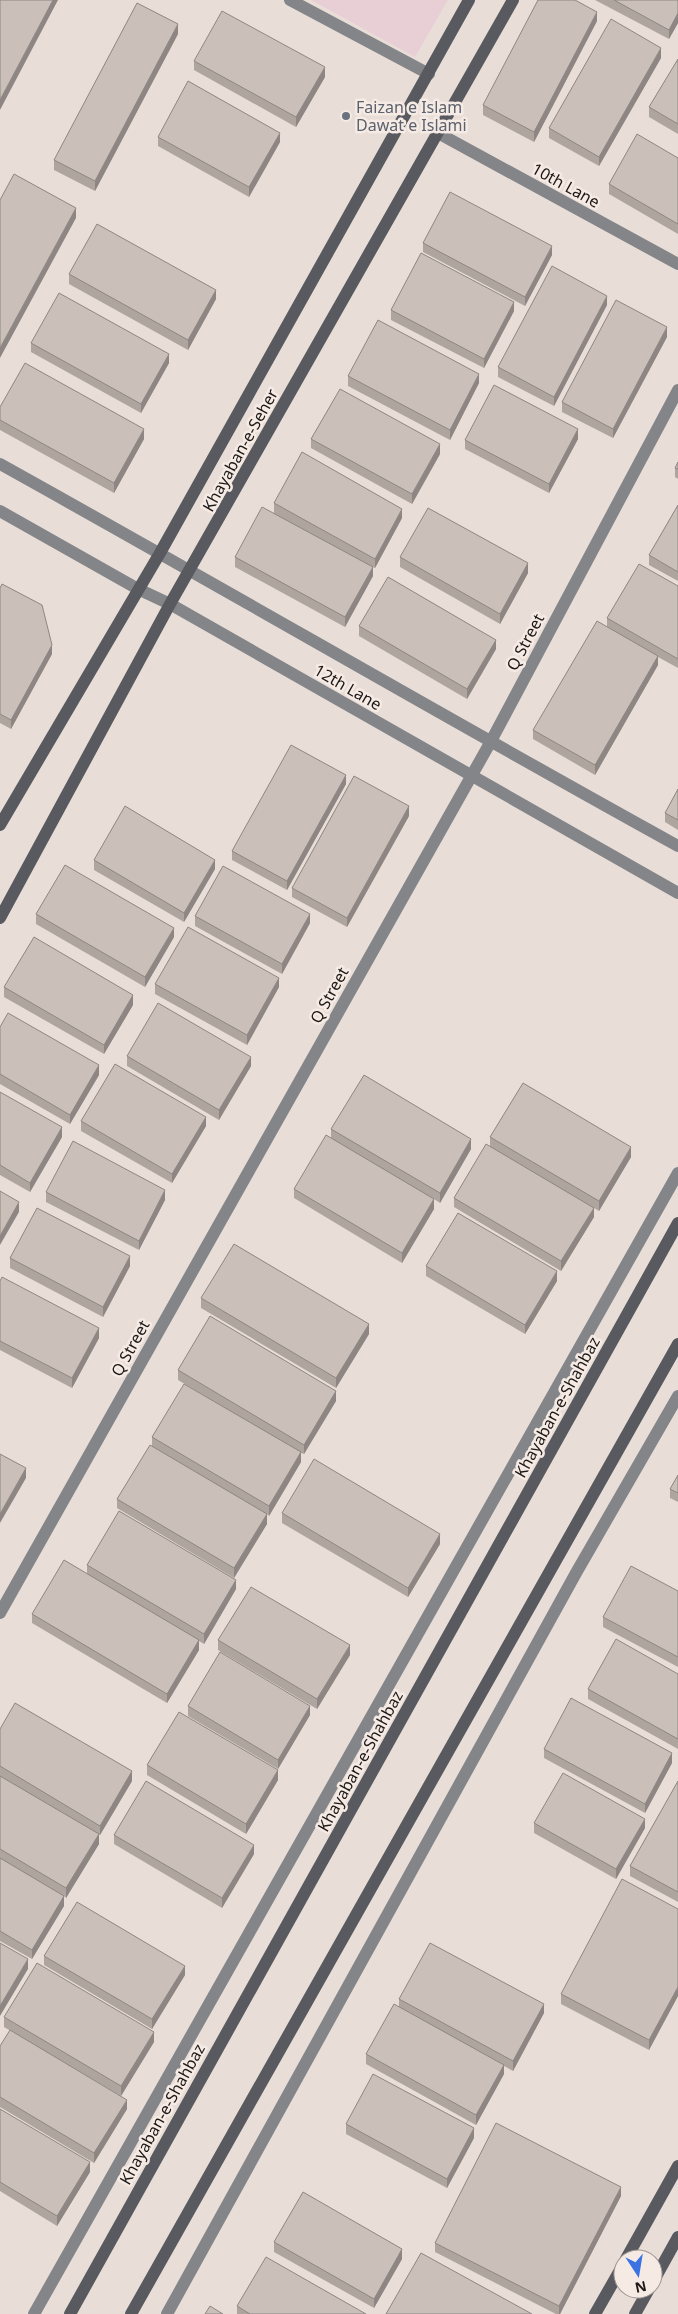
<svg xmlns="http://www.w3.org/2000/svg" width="678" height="2314" viewBox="0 0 678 2314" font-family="'Noto Sans',sans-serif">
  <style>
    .commercial { fill: #e8cfd6 }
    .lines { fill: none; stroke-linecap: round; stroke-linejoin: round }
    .street { stroke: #838589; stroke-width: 12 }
    .secondary { stroke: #585a60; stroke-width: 12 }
    .wall { fill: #afa59f }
    .shaded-wall { fill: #8e8682 }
    .building { fill: #cbc0b9; stroke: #8e8682 }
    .worship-dot { fill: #6b7280; stroke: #f6ebe4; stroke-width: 2 }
    .labels { text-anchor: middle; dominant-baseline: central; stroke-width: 5; stroke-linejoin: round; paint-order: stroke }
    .worship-label { font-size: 16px; fill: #5b616d; stroke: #f6ebe4; text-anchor: start }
    .street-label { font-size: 16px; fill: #1c1816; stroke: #f6ebe4 }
  </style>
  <rect width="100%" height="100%" fill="#e9ded7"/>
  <!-- commercial -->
  <path class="commercial" d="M311 0H448L415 57Z"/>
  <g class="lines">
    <!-- street -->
    <path class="street" d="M290 0 429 74
      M438 133 678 264
      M0 464C227 590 451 721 678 846
      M0 511 138 589 170 604 678 893
      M0 1613 490 743 678 390
      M34 2314 678 1173
      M167 2314 576 1573 678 1396"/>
    <!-- secondary -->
    <path class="secondary" d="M0 825 160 553 469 0
      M0 918 170 604 513 0
      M626 2259 678 2166
      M653 2282 678 2237
      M70 2314 678 1223
      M131 2314 678 1344
      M595 2314 623 2265
      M635 2314 649 2289"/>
  </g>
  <!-- wall -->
  <path class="wall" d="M595 0H678V23L669 39Z
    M597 21 534 142 483 115V105Z
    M178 34 95 191 54 170V160Z
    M661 58 599 166 549 138V128Z
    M678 59V134L649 117V107Z
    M194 61 325 77 296 127 194 70Z
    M158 137 280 142 249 197 158 146Z
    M678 158V234L609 194V184Z
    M423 243 552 255 525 306 423 252Z
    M69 274 216 299 188 350 69 284Z
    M607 305 554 406 498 377V367Z
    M391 310 514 311 484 368 391 320Z
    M667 337 613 438 562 412V402Z
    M31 343 169 363 141 413 31 352Z
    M348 376 479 383 450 440 348 386Z
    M0 407 144 439 114 493 0 430Z
    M311 439 440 454 412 504 311 448Z
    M578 439 549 493 465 449V440Z
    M678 462V479L675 477V468Z
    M274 503 402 518 375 568 373 567V576L345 627 235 567V557L274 513Z
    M678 505V581L649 565V555Z
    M400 557 528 573 500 624 400 567Z
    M678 586V668L658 657V665L595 775 533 739V730L607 627V618Z
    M0 588 52 654 11 729 0 723Z
    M359 626 496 649 467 699 359 636Z
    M346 784 287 890 232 860V851Z
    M678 789V830L665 822V813Z
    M409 816 347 927 292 897V888Z
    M94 860 215 869 184 922 94 870Z
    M36 914 174 937 145 987 36 924Z
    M195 916 310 923 282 974 195 926Z
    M155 984 279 987 247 1045 155 994Z
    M4 987 133 1005 104 1054 4 997Z
    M0 1027 99 1075 70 1124 0 1084Z
    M127 1056 251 1066 219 1120 127 1066Z
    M0 1092 62 1137 30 1192 0 1175Z
    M81 1121 206 1126 172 1183 81 1131Z
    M331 1129 471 1149 440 1203 434 1199V1209L402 1263 294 1198V1189L331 1138Z
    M490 1137 631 1157 599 1211 594 1208V1217L561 1271 454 1207V1198L490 1146Z
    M46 1192 165 1200 139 1250 46 1202Z
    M10 1258 130 1266 103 1317 10 1268Z
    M426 1266 557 1281 525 1334 426 1276Z
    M0 1281 99 1338 72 1388 0 1350Z
    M201 1298 369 1334 336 1388 201 1308Z
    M178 1370 336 1401 304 1454 301 1453V1462L269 1516 267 1514V1524L234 1578 117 1508V1499L152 1447V1437L235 1414 178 1380Z
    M678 1475V1502L670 1498V1489Z
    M282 1513 440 1544 408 1597 282 1523Z
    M87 1565 236 1589 204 1644 199 1641V1650L167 1703 32 1623V1614L87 1574Z
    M678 1591V1667L603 1627V1617Z
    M218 1640 350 1655 317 1709 218 1650Z
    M678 1674V1749L588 1699V1689Z
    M188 1706 310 1715 278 1769 188 1716Z
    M0 1729 132 1781 100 1835H99V1844L66 1898 64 1896V1906L32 1959 0 1941Z
    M544 1749 672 1763 645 1813 544 1758Z
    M147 1765 278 1780 246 1834 147 1775Z
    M678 1781V1902L630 1876V1866Z
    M534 1823 645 1828 616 1879 534 1833Z
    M114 1835 254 1854 222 1908 114 1844Z
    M678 1909V1996L649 2050 561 2004V1994Z
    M44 1956 185 1975 152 2029 44 1965Z
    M399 1999 544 2013 513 2071 504 2066V2074L476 2125 366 2064V2054L399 2007Z
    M4 2017 154 2042 121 2096 4 2027Z
    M0 2046 127 2109 94 2163 0 2107Z
    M0 2109 90 2172 57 2226 0 2191Z
    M346 2124 474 2138 447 2188 346 2134Z
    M621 2196 560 2314H556L435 2252V2243Z
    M274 2242 402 2259 374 2308 274 2252Z
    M237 2306 366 2314H237Z"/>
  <!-- shaded-wall -->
  <path class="shaded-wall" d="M53 0H58L0 110V100Z
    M597 12V21L534 142V132Z
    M678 13V23L669 39V30Z
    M178 24V34L95 191V181Z
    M661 48V58L599 166V157Z
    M325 67V77L296 127V117Z
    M280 133V142L249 197V187Z
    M76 208V218L0 358V348Z
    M552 246V255L525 306V297Z
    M216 290V299L188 350V340Z
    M607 296V305L554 406V397Z
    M514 302V311L484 368V359Z
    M667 327V337L613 438V429Z
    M169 354V363L141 413V404Z
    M479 374V383L450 440V430Z
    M144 429V439L114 493V483Z
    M578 429V439L549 493V484Z
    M440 444V454L412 504V494Z
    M402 509V518L375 568V559Z
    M528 563V573L500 624V614Z
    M373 567V576L345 627V617Z
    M496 640V649L467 699V689Z
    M52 645V654L11 729V720Z
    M658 656V665L595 775V765Z
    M346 775V784L287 890V881Z
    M409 806V816L347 927V918Z
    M215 860V869L184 922V913Z
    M310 914V923L282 974V964Z
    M174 928V937L145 987V977Z
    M279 978V987L247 1045V1035Z
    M133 995V1005L104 1054V1045Z
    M251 1057V1066L219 1120V1110Z
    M99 1065V1075L70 1124V1115Z
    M206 1117V1126L172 1183V1174Z
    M62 1127V1137L30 1192V1183Z
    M471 1139V1149L440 1203V1193Z
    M631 1147V1157L599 1211V1201Z
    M165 1190V1200L139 1250V1241Z
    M434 1199V1209L402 1263V1253Z
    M19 1202V1212L0 1245V1236Z
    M594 1208V1217L561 1271V1261Z
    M130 1256V1266L103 1317V1307Z
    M557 1271V1281L525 1334V1325Z
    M369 1324V1334L336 1388V1378Z
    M99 1328V1338L72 1388V1378Z
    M336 1391V1401L304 1454V1445Z
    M301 1452V1462L269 1516V1506Z
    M26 1468V1478L0 1523V1514Z
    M267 1514V1524L234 1578V1568Z
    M440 1534V1544L408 1597V1588Z
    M236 1580V1589L204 1644V1634Z
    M199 1640V1650L167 1703V1694Z
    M350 1645V1655L317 1709V1699Z
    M310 1706V1715L278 1769V1760Z
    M672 1753V1763L645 1813V1804Z
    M278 1770V1780L246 1834V1824Z
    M132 1771V1781L100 1835V1826Z
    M645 1819V1828L616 1879V1869Z
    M99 1834V1844L66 1898V1888Z
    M254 1845V1854L222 1908V1898Z
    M64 1896V1906L32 1959V1950Z
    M28 1959V1969L0 2016V2006Z
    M185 1966V1975L152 2029V2019Z
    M678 1987V1996L649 2050V2040Z
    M544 2004V2013L513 2071V2061Z
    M154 2032V2042L121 2096V2086Z
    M504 2065V2074L476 2125V2115Z
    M127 2100V2109L94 2163V2153Z
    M474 2128V2138L447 2188V2179Z
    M90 2162V2172L57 2226V2216Z
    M621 2187V2196L560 2314H559V2306Z
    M402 2249V2259L374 2308V2299Z"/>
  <!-- building -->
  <path class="building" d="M0 0H53L0 100Z
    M538 0H575L597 12 534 132 483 105Z
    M614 0H678V13L669 30Z
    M137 3 178 24 95 181 54 160Z
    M222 11 325 67 296 117 194 61Z
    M611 19 661 48 599 157 549 128Z
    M678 59V124L649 107Z
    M188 81 280 133 249 187 158 137Z
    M637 134 678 158V224L609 184Z
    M14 174 76 208 0 348V200Z
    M450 192 552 246 525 297 423 243Z
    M97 224 216 290 188 340 69 274Z
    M421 253 514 302 484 359 391 310Z
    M552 266 607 296 554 397 498 367Z
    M59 293 169 354 141 404 31 343Z
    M616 300 667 327 613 429 562 402Z
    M378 320 479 374 450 430 348 376Z
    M25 363 144 429 114 483 0 420V407Z
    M494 385 578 429 549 484 465 440Z
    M340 389 440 444 412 494 311 439Z
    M302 452 402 509 375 559 274 503Z
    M678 462V469L675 468Z
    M678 505V572L649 555Z
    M262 507 373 567 345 617 235 557Z
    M428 508 528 563 500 614 400 557Z
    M639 564 678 586V659L607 618Z
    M388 577 496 640 467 689 359 626Z
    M2 584 42 605 52 645 11 720 0 714V588Z
    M597 621 658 656 595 765 533 730Z
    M291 745 346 775 287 881 232 851Z
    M354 776 409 806 347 918 292 888Z
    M678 789V820L665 813Z
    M125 806 215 860 184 913 94 860Z
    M65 865 174 928 145 977 36 914Z
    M223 866 310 914 282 964 195 916Z
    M188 927 279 978 247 1035 155 984Z
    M34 937 133 995 104 1045 4 987Z
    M158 1003 251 1057 219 1110 127 1056Z
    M8 1013 99 1065 70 1115 0 1074V1027Z
    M115 1064 206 1117 172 1174 81 1121Z
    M364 1075 471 1139 440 1193 331 1129Z
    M523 1083 631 1147 599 1201 490 1137Z
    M0 1092 62 1127 30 1183 0 1165Z
    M326 1135 434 1199 402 1253 294 1189Z
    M73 1141 165 1190 139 1241 46 1192Z
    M486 1144 594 1208 561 1261 454 1198Z
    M0 1191 19 1202 0 1236Z
    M37 1208 130 1256 103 1307 10 1258Z
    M458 1213 557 1271 525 1325 426 1266Z
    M234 1244 369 1324 336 1378 201 1298Z
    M2 1277 99 1328 72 1378 0 1341V1281Z
    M210 1316 336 1391 304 1445 178 1370Z
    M184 1384 301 1452 269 1506 152 1437Z
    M150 1445 267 1514 234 1568 117 1499Z
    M0 1454 26 1468 0 1514Z
    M314 1459 440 1534 408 1588 282 1513Z
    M678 1475V1493L670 1489Z
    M119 1511 236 1580 204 1634 87 1565Z
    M64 1560 199 1640 167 1694 32 1614Z
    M631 1566 678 1591V1657L603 1617Z
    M251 1587 350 1645 317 1699 218 1640Z
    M616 1639 678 1674V1739L588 1689Z
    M220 1652 310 1706 278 1760 188 1706Z
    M571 1698 672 1753 645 1804 544 1749Z
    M15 1703 132 1771 100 1826 0 1766V1729Z
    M179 1712 278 1770 246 1824 147 1765Z
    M563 1773 645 1819 616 1869 534 1823Z
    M0 1776 99 1834 66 1888 0 1849Z
    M146 1781 254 1845 222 1898 114 1835Z
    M678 1781V1892L630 1866Z
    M0 1858 64 1896 32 1950 0 1931Z
    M622 1879 678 1909V1987L649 2040 561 1994Z
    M77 1902 185 1966 152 2019 44 1956Z
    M0 1943 28 1959 0 2006Z
    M430 1943 544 2004 513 2061 399 1999Z
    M37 1963 154 2032 121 2086 4 2017Z
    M394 2004 504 2065 476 2115 366 2054Z
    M10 2030 127 2100 94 2153 0 2097V2046Z
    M373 2074 474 2128 447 2179 346 2124Z
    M0 2109 90 2162 57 2216 0 2182Z
    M496 2123 621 2187 559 2306 435 2243Z
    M303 2192 402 2249 374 2299 274 2242Z
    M421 2253 532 2314H386Z
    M266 2257 366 2314H250L237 2306Z
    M210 2306 223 2314H205Z"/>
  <!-- markers -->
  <circle class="worship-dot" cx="346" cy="116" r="5"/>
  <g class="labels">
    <!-- worship labels -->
    <g class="worship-label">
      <text x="356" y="107">Faizan e Islam<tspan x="356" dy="18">Dawat e Islami</tspan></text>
    </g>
    <!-- street labels -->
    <g class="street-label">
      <text transform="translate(566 185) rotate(29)">10th Lane</text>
      <text transform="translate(240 450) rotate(-61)">Khayaban-e-Seher</text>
      <text transform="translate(525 642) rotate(-62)">Q Street</text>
      <text transform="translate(348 687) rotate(30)">12th Lane</text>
      <text transform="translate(329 995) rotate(-61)">Q Street</text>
      <text transform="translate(130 1348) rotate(-61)">Q Street</text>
      <text transform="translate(557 1407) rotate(-61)">Khayaban-e-Shahbaz</text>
      <text transform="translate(360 1761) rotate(-61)">Khayaban-e-Shahbaz</text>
      <text transform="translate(162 2114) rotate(-61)">Khayaban-e-Shahbaz</text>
    </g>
  </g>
  <!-- north arrow -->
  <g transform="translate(638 2274) rotate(168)"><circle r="24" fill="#f6ebe4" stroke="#9f9792"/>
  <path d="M0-4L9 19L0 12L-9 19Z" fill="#3b73e2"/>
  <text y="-8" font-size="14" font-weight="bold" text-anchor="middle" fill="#1c1816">N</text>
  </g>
</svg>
